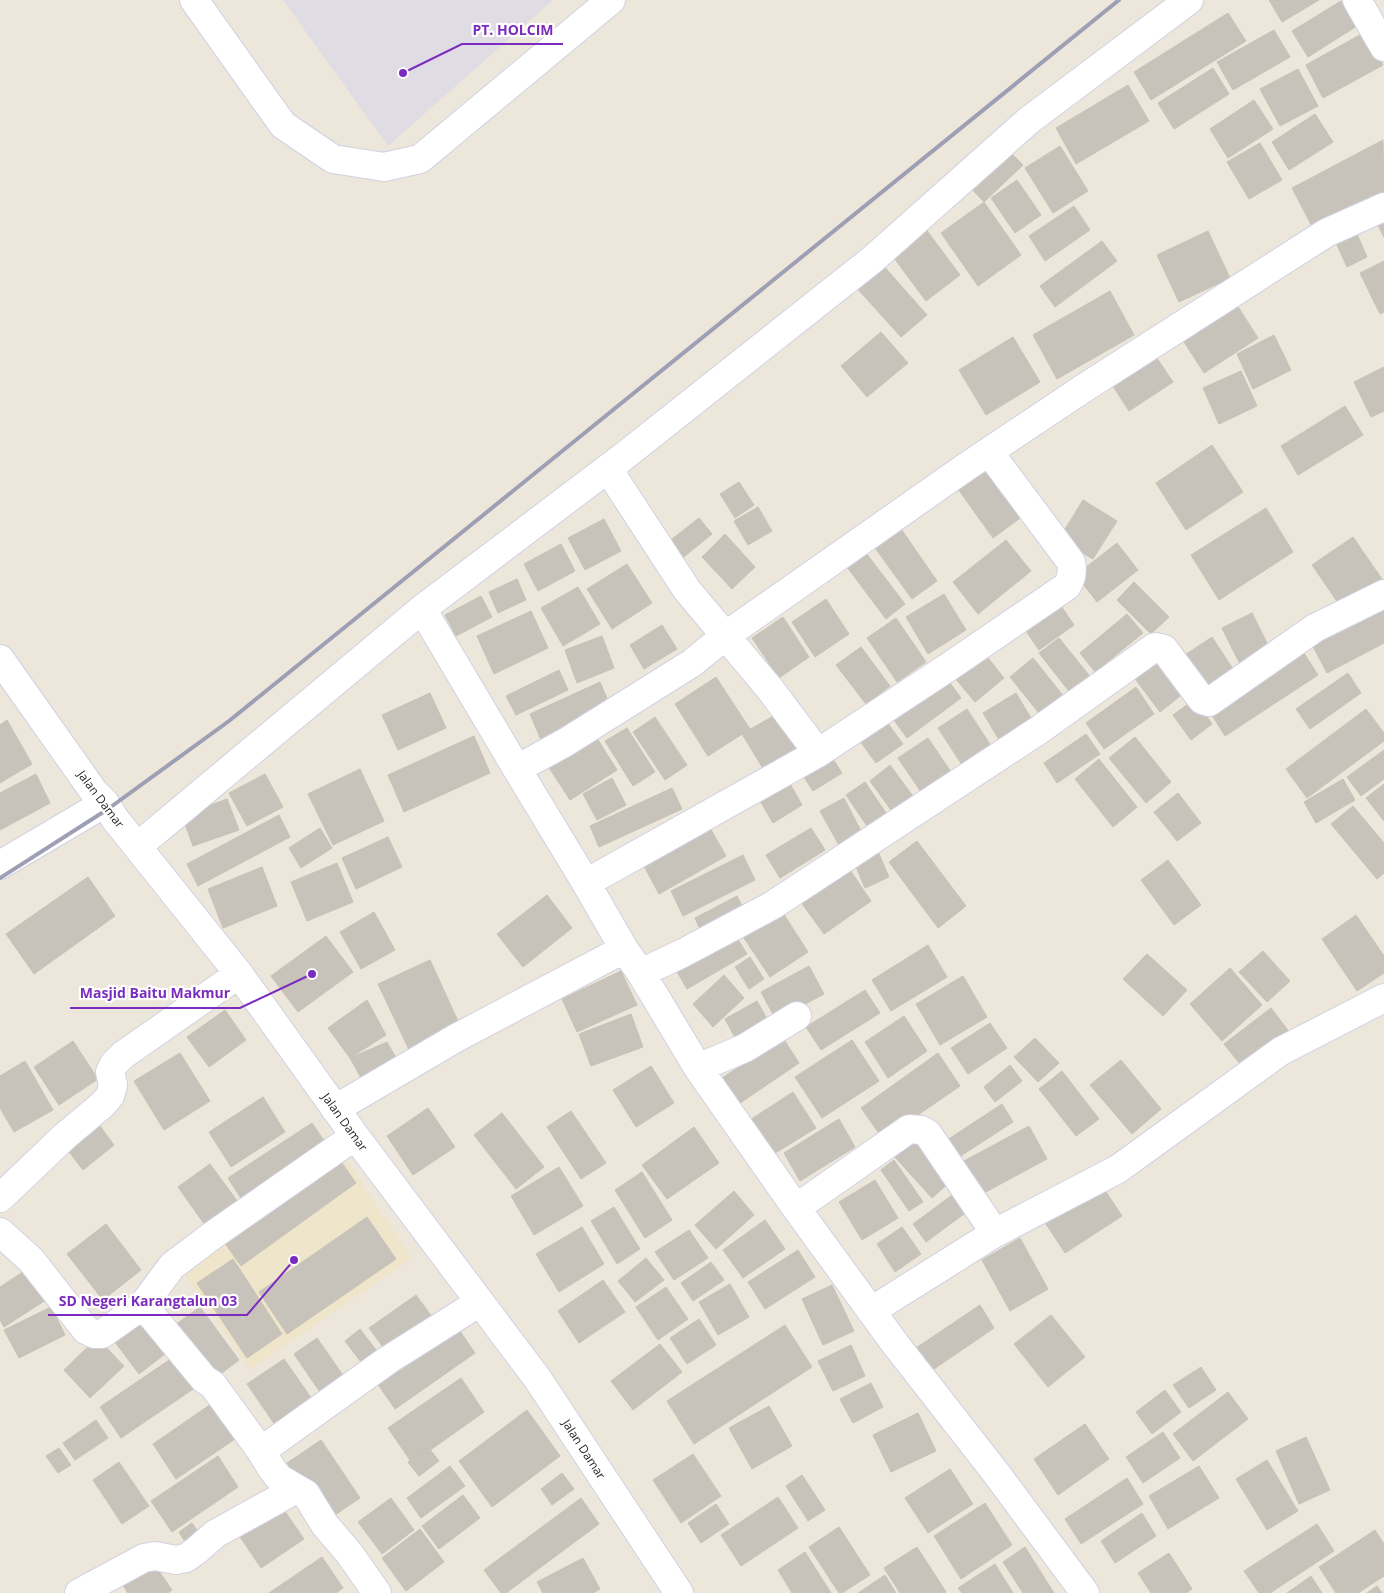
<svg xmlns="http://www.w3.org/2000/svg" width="1384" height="1593" viewBox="0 0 1384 1593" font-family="'Open Sans',sans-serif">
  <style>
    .industrial { fill: #dfdce4 }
    .education { fill: #eee5ca }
    .building { fill: #c7c3bb; stroke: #c7c2b5 }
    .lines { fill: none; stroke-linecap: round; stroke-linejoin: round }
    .minor-casing { stroke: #d0d2e2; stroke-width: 30 }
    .minor { stroke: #fff; stroke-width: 28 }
    .rail { stroke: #9e9fb4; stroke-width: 4 }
    .labels { text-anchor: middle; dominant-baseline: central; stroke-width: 4.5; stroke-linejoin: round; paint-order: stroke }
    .street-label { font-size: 12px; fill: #292929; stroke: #fff }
    .leader { fill: none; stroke: #7b2cbf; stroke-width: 2 }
    .callout-dot { fill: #7b2cbf; stroke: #fff; stroke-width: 2 }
    .callout-label { font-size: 14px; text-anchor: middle; font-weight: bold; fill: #7b2cbf; stroke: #fff; stroke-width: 4.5; stroke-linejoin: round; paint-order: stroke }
  </style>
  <rect width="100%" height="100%" fill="#ece6db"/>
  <!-- industrial -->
  <path class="industrial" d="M283 0H553L388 146Z"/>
  <!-- education -->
  <path class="education" d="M340 1151 412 1258 250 1370 177 1263Z"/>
  <!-- building -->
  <path class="building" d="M1269 0H1319L1282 22Z
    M1341 1 1357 26 1308 57 1292 31Z
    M1228 13 1246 41 1151 100 1134 72Z
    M1274 30 1290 57 1233 90 1217 62Z
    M1365 32 1383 65 1323 98 1306 65Z
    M1213 68 1229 94 1174 129 1158 103Z
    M1298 69 1318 106 1280 126 1260 89Z
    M1128 85 1149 121 1076 164 1056 128Z
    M1254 100 1273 129 1228 158 1210 129Z
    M1315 114 1333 142 1289 170 1272 142Z
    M1383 140 1384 195 1315 232 1292 188Z
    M1260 143 1282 180 1249 199 1227 162Z
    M1003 145 1023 165 984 202 965 182Z
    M1060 146 1088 191 1053 213 1025 168Z
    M1017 180 1041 215 1015 233 991 198Z
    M984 202 1021 255 978 286 941 233Z
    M1074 206 1090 230 1045 261 1029 236Z
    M1384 218V237L1376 221Z
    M1353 225 1367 257 1347 267 1332 234Z
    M925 228 960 275 926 301 891 254Z
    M1208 231 1230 278 1179 302 1157 255Z
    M1102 241 1117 261 1055 307 1040 286Z
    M1384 261V312L1380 314 1360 273Z
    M881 263 927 315 901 337 855 286Z
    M1110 291 1134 335 1057 379 1033 335Z
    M1233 299 1258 338 1204 373 1179 334Z
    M881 332 908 363 867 397 841 366Z
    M1274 335 1291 370 1253 389 1237 354Z
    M1013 337 1040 382 986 415 959 370Z
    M1152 351 1173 382 1129 411 1109 380Z
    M1384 367V411L1371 417 1354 382Z
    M1241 371 1257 406 1219 424 1203 388Z
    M1345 406 1363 435 1298 475 1281 446Z
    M1212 445 1243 492 1186 530 1156 483Z
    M992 464 1027 513 993 538 958 489Z
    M739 482 754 505 735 518 720 494Z
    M1083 500 1117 521 1093 559 1059 539Z
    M758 507 772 531 748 545 734 521Z
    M1266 508 1293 552 1219 600 1191 555Z
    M699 518 712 534 680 560 667 543Z
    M604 519 621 551 585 570 568 538Z
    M899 526 937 581 912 599 873 545Z
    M725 534 755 567 732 589 702 557Z
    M1353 537 1384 582 1343 610 1312 565Z
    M1006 540 1031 571 978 614 953 582Z
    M1117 543 1138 570 1097 602 1076 575Z
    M561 544 575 571 538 591 524 564Z
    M866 553 905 604 886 619 847 567Z
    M627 564 652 603 612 629 587 589Z
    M517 579 526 600 498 613 489 592Z
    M1134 582 1169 617 1151 634 1117 600Z
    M578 587 600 624 563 646 541 608Z
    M944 594 966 630 928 654 906 617Z
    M481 596 492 617 456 636 445 615Z
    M826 599 849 634 815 657 792 622Z
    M1057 600 1074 625 1039 650 1022 625Z
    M1384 606V643L1327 673 1308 637Z
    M531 611 548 648 494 674 477 636Z
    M1252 613 1274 657 1244 672 1222 628Z
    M1127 614 1143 633 1095 672 1080 653Z
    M783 617 809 657 779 678 752 638Z
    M896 618 926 662 897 682 867 638Z
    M662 625 677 649 644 669 630 645Z
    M602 636 614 668 577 683 565 650Z
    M1212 637 1239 678 1208 698 1182 657Z
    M1059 638 1092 679 1072 695 1039 653Z
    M861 647 890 686 866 704 836 665Z
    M1300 647 1318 675 1225 736 1207 707Z
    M980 648 1004 678 975 702 950 672Z
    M1162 653 1189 689 1160 712 1133 676Z
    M1033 658 1065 698 1042 717 1010 677Z
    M559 670 568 690 516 715 506 696Z
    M1348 673 1361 693 1310 729 1296 709Z
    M945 676 961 698 907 738 891 716Z
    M716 677 750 729 708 756 675 704Z
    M600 682 611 708 541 740 530 714Z
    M1136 687 1154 714 1104 749 1086 723Z
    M430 693 446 728 398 750 382 715Z
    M1016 693 1034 723 1001 743 983 713Z
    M1195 699 1212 724 1191 740 1173 715Z
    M967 709 993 749 964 768 938 728Z
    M1366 709 1384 733V741L1307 798 1286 769Z
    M782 711 803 747 764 770 742 734Z
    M655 717 687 765 665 780 633 732Z
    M884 718 903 744 876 763 857 737Z
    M7 720 32 764 0 783V725Z
    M627 728 655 772 633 786 605 741Z
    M1086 734 1100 754 1057 783 1044 763Z
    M595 735 617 770 570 800 548 766Z
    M474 736 490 773 404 812 388 775Z
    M1135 737 1171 782 1146 803 1109 758Z
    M928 738 951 772 921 792 898 758Z
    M1384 750V779L1361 796 1347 777Z
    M831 756 842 773 813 791 802 774Z
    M1099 759 1137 807 1113 827 1075 779Z
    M890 765 915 799 894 814 870 781Z
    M360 769 384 821 333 845 308 794Z
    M784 773 802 805 773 823 755 792Z
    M36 774 50 803 0 830V793Z
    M265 774 283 807 247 826 229 793Z
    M612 778 626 805 597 820 583 794Z
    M1343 779 1355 800 1316 823 1304 802Z
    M865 782 886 813 867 826 846 795Z
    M1384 784V821L1366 798Z
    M672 788 682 809 599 847 590 826Z
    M1178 793 1201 823 1177 841 1154 812Z
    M844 798 863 835 840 847 820 811Z
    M227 799 239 830 193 846 182 816Z
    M1353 806 1384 843V873L1377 879 1331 824Z
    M279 815 290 837 198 886 187 864Z
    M705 819 726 856 659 894 639 857Z
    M320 828 332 848 301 868 289 848Z
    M811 828 825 850 780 878 766 855Z
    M388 837 402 867 356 889 342 858Z
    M917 841 966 906 938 928 889 862Z
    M876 847 889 877 865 888 852 857Z
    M743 855 755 880 683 916 671 891Z
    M1168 860 1201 905 1174 925 1141 880Z
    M337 863 353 902 307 921 291 882Z
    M846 864 871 901 824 934 798 898Z
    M262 867 277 906 223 928 208 889Z
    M88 877 115 916 34 974 6 934Z
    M547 895 572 928 523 967 497 934Z
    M737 896 746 914 703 936 695 918Z
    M374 912 395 950 361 969 340 932Z
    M783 913 808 952 770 977 744 938Z
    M1356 915 1384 956V973L1357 991 1322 939Z
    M735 935 747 954 687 989 676 970Z
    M326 936 353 972 298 1012 271 976Z
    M928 945 947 977 891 1011 872 980Z
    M1263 951 1290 981 1267 1002 1239 972Z
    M1147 954 1187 990 1163 1016 1123 979Z
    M750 957 764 979 749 989 735 967Z
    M430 960 463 1032 412 1056 378 984Z
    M809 966 824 994 776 1020 761 992Z
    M1230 968 1262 1005 1222 1041 1190 1004Z
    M621 971 637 1005 577 1032 562 999Z
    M724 975 744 998 713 1027 693 1004Z
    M963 976 987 1017 940 1045 916 1004Z
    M865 990 880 1013 821 1050 806 1027Z
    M367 1000 386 1035 350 1058 328 1028Z
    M757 1001 770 1024 738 1043 725 1019Z
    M1271 1008 1290 1033 1244 1069 1224 1044Z
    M225 1010 246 1040 209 1067 187 1037Z
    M631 1014 643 1047 591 1066 579 1034Z
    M904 1016 927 1051 888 1078 865 1042Z
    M990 1023 1007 1048 968 1074 951 1048Z
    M783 1038 799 1063 730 1110 713 1084Z
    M1035 1038 1059 1063 1038 1082 1014 1057Z
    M852 1040 879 1081 822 1118 795 1077Z
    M73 1041 98 1079 59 1105 34 1067Z
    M387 1042 399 1063 365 1085 350 1058Z
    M180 1053 210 1101 164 1130 134 1081Z
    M938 1053 960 1086 883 1139 861 1108Z
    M1121 1060 1161 1109 1132 1134 1090 1085Z
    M25 1061 53 1110 14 1132 0 1108V1076Z
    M1010 1065 1022 1081 995 1102 984 1087Z
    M651 1066 674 1103 636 1127 613 1090Z
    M1062 1071 1099 1119 1076 1136 1039 1089Z
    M793 1092 816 1128 772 1155 750 1120Z
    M263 1097 285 1132 231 1167 209 1132Z
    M1002 1104 1013 1122 953 1161 941 1144Z
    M428 1108 455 1147 413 1175 387 1136Z
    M571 1111 606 1163 581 1179 547 1127Z
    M502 1113 544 1167 516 1189 474 1135Z
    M839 1119 855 1147 800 1181 784 1153Z
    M97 1122 114 1145 83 1170 66 1148Z
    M312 1123 327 1145 242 1200 228 1178Z
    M1029 1126 1047 1159 982 1194 964 1161Z
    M694 1127 719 1163 667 1199 642 1165Z
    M915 1136 953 1179 932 1198 893 1155Z
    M337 1156 356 1183 241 1266 222 1239Z
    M894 1160 923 1202 909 1211 881 1170Z
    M210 1164 238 1202 205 1225 178 1187Z
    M559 1167 583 1206 534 1235 511 1196Z
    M642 1172 672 1220 645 1238 615 1190Z
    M875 1180 898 1218 862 1240 839 1202Z
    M1102 1186 1122 1216 1065 1253 1046 1224Z
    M959 1190 972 1208 926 1242 913 1224Z
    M734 1191 754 1215 716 1249 695 1225Z
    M614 1207 640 1249 617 1264 591 1221Z
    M367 1217 396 1259 287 1334 259 1292Z
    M765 1220 785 1249 743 1278 723 1250Z
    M106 1224 141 1270 103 1300 67 1254Z
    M582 1227 604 1264 559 1292 536 1254Z
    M902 1227 921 1254 895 1272 877 1244Z
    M689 1230 708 1258 674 1280 655 1252Z
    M1020 1238 1048 1289 1010 1311 982 1260Z
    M798 1250 815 1277 765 1309 748 1282Z
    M646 1258 664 1280 635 1302 618 1281Z
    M233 1259 282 1334 247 1358 197 1283Z
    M711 1262 724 1280 693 1301 681 1283Z
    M32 1266 52 1296 4 1327 0 1320V1287Z
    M603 1280 625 1312 579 1343 558 1311Z
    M730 1284 749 1317 718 1335 699 1302Z
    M832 1285 854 1331 823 1345 802 1299Z
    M666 1287 688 1319 658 1340 636 1307Z
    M416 1295 435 1321 388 1354 369 1328Z
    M980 1305 994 1328 931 1371 916 1348Z
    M51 1307 65 1335 19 1358 4 1330Z
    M200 1307 239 1360 214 1379 175 1325Z
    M147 1311 174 1347 139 1374 112 1338Z
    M1051 1315 1085 1357 1048 1387 1014 1344Z
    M699 1319 716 1345 687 1364 670 1338Z
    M455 1324 475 1353 395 1409 375 1380Z
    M785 1325 812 1367 694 1444 667 1401Z
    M360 1329 382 1358 367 1370 345 1341Z
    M97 1338 124 1366 90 1398 64 1370Z
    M317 1338 349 1384 326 1401 294 1354Z
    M660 1344 682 1372 633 1410 611 1381Z
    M851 1345 865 1376 833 1391 818 1361Z
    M181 1352 202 1383 121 1438 100 1407Z
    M284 1359 319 1409 282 1435 247 1384Z
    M1201 1367 1216 1390 1189 1408 1173 1385Z
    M461 1378 484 1412 412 1463 388 1428Z
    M871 1383 883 1407 853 1423 840 1399Z
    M1165 1390 1181 1412 1152 1434 1136 1412Z
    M1228 1392 1248 1419 1193 1461 1173 1434Z
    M217 1400 241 1435 176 1479 153 1444Z
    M769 1406 792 1446 752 1469 729 1428Z
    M527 1410 560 1456 492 1507 459 1461Z
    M918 1413 936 1451 891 1472 873 1435Z
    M96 1420 108 1438 75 1460 63 1443Z
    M1085 1424 1109 1459 1058 1495 1034 1459Z
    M1163 1432 1180 1458 1143 1483 1126 1457Z
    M1306 1437 1330 1490 1299 1504 1276 1451Z
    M321 1440 360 1498 326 1521 287 1463Z
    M428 1447 439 1461 419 1476 408 1462Z
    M59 1448 71 1465 58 1473 46 1456Z
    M693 1454 721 1496 681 1523 653 1480Z
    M218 1456 238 1487 172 1532 151 1501Z
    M1267 1460 1298 1511 1267 1530 1236 1479Z
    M119 1462 149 1506 122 1524 93 1480Z
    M450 1466 465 1486 421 1518 407 1498Z
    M1199 1466 1219 1498 1168 1529 1149 1496Z
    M950 1469 973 1504 928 1533 905 1498Z
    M562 1473 574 1489 552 1505 541 1489Z
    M802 1475 825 1510 808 1521 786 1486Z
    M1127 1478 1143 1504 1081 1544 1065 1519Z
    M463 1495 480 1518 439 1549 422 1526Z
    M778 1497 798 1528 741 1566 721 1535Z
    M391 1498 414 1530 382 1554 358 1522Z
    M581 1498 599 1524 506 1593H501L484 1570Z
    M278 1501 304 1539 261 1568 236 1531Z
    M985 1503 1012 1545 961 1579 934 1536Z
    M716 1504 729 1524 701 1543 688 1523Z
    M1142 1513 1156 1536 1115 1563 1101 1541Z
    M192 1523 201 1536 187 1545 179 1532Z
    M1317 1524 1334 1551 1270 1593H1259L1244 1571Z
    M839 1527 870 1575 842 1593H839L809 1547Z
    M420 1529 444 1562 406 1591 382 1558Z
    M1375 1530 1384 1544V1576L1358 1593H1336L1319 1567Z
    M917 1547 946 1592 944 1593H900L884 1568Z
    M1025 1547 1054 1593H1023L1003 1562Z
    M805 1552 831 1593H792L778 1570Z
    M1169 1553 1192 1589 1186 1593H1151L1138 1573Z
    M322 1557 343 1588 336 1593H269Z
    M583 1558 600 1589 593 1593H543L537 1582Z
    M152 1561 172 1590 168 1593H128L121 1582Z
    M995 1564 1013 1593H962L958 1588Z
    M885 1575 896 1593H858Z
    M1311 1576 1322 1593H1287Z
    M1377 1586 1382 1593H1367Z"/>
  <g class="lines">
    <!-- minor casing -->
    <g class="minor-casing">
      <path id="minor" d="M194 0 283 125 333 159 384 167 420 159 611 0
        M1357 0 1384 47
        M608 469 687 590 770 689 818 753
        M422 609 517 769 586 883 624 949 641 973 698 1068 796 1208 896 1345 996 1473 1085 1593
        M0 659 94 792 105 803 115 819 239 974 355 1136 537 1378 679 1593
        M517 769 566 742 692 663 725 636 966 467 1084 388 1326 233 1384 207
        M138 846 422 609 623 457 873 259 1028 121 1189 0
        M0 865 105 803
        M586 883 818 753 947 668 1067 586C1072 578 1073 571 1071 562L989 452
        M641 973 683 953 773 905 1039 730 1155 647 1164 649 1202 700 1209 702 1315 628 1384 594
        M698 1068 745 1048 797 1016
        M335 1109 456 1038 624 949
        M0 1198 65 1136 102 1105 110 1096 113 1085 110 1072 114 1064 123 1055 239 974
        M796 1208 909 1129 921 1130 928 1134 995 1233 1118 1169 1281 1051 1384 998
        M0 1232 31 1260 86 1330 94 1334H102L143 1305 172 1266 213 1235 355 1136
        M143 1305 204 1379 213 1385 261 1451 388 1360 480 1302
        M871 1311 995 1233
        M261 1451 272 1469 279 1478 299 1490
        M79 1593 144 1558 155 1556 176 1560 186 1558 197 1550 215 1534 291 1492 299 1490 306 1494 325 1525 349 1553 377 1593"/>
    </g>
    <!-- minor -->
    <use href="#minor" class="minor"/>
    <!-- rail -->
    <path class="rail" d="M0 878 108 809 229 721 1119 0"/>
  </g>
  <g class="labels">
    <!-- street labels -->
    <g class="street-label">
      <text transform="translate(101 799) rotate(53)">Jalan Damar</text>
      <text transform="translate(345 1122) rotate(54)">Jalan Damar</text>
      <text transform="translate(584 1449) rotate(57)">Jalan Damar</text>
    </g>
  </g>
  <!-- callouts -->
  <path class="leader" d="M403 73L462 44H563M312 974L240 1008H70M294 1260L247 1315H48"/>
  <g class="callout-dot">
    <circle cx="403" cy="73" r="5"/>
    <circle cx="312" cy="974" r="5"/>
    <circle cx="294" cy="1260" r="5"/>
  </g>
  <g class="callout-label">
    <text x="513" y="35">PT. HOLCIM</text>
    <text x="155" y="998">Masjid Baitu Makmur</text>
    <text x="148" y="1306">SD Negeri Karangtalun 03</text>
  </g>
</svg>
